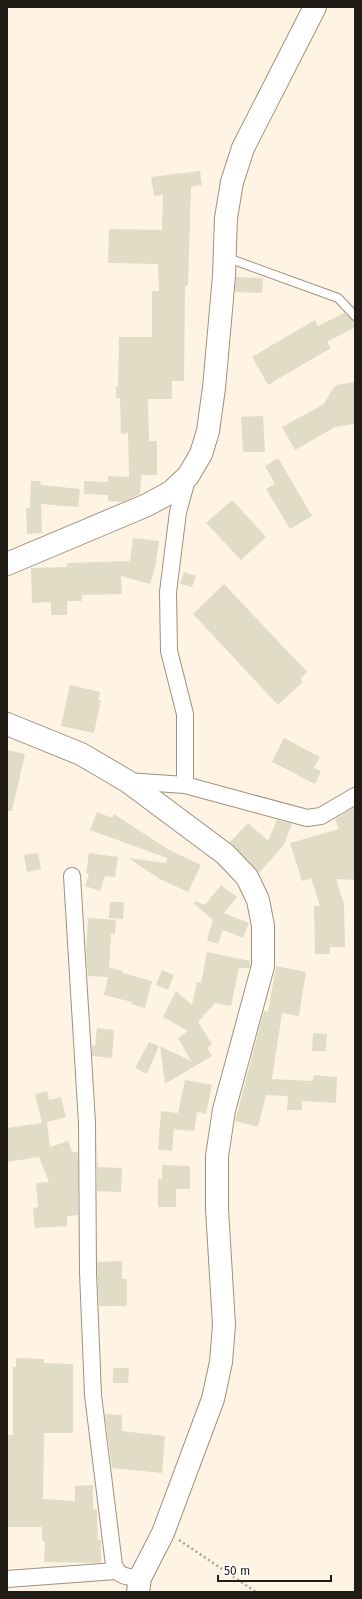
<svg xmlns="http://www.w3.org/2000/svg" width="362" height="1599" viewBox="0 0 362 1599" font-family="'Fira Sans',sans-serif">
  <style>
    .building { fill: #e0dcc6 }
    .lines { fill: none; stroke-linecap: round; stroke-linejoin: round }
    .lane-casing { stroke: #9e917f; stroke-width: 10 }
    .street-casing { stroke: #9e917f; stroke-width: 18 }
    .secondary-casing { stroke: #9e917f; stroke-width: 24 }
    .path { stroke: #aca296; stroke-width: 2.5; stroke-dasharray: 2 3; stroke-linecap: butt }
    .lane { stroke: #fff; stroke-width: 8 }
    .street { stroke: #fff; stroke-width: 16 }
    .secondary { stroke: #fff; stroke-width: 22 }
  </style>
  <rect width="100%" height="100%" fill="#fff3e4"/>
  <!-- building -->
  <path class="building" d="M200 171 202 185 191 187 188 286H185L184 381H172V399H148L149 441H157V475H141L140 494 123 502 108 501V495L84 494V481L108 482V476L129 477 128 433 121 434 120 398H116V386H118L119 337H152V291H159L158 264 108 263 109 229 162 230 163 195 154 196 151 177Z
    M236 277 263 278 262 293 235 292Z
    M344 313 355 321V327L327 342 331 348 268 385 252 357 315 320 318 326Z
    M355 382V424L335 427 295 450 282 427 324 404 331 391 337 385Z
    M263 416 265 452H243L241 417Z
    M278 458 312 516 290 529 266 489 275 484 265 466Z
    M31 481H40L41 485 80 489 78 507 41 504 42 533 27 534 26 508H30Z
    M232 500 266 537 241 560 206 523Z
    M133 538 159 541 155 568 150 584 121 576 122 594 82 595V601H67V615H51V602L32 603 31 568 67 567V563L130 561Z
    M184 572 196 576 192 587 180 584Z
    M224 584 307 672 300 679 303 682 278 705 193 614Z
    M70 685 100 692 98 700H101L94 733 61 726Z
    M284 738 320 757 314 768 321 771 315 784 272 762Z
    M7 750 25 754 12 811H7Z
    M355 807V880L336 879 344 904 345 947H330V954H315L314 906H320L311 878 302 881 290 843 339 829 335 819Z
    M97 812 112 818 114 814 169 850 201 865 188 892 160 879 128 858 166 863 167 858 90 830Z
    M277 820 292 824 284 845 259 873 230 842 248 823 268 841Z
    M38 853 41 869 27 872 24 855Z
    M89 853 118 857 115 877 105 876 100 891 85 886 89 874 86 873Z
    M221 885 237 897 224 913 249 923 243 938 223 930 218 944 207 940 213 920 194 904 195 901 205 905Z
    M110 902H124L123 919 109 918Z
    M88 918 116 920 115 934H111L109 970 110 968 123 971V973L152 981 145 1008 131 1004 132 1002 104 995 108 977 88 976 86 952Z
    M207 952 250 961V968H239L231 1006 215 1003 198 1022 212 1044 207 1048 212 1056 165 1084 160 1046 191 1061 178 1038 188 1031 163 1017 176 991 192 1005 197 982 201 983Z
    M276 966 306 972 299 1016 282 1013 272 1079 313 1081 314 1075 337 1077 336 1103 302 1101V1110H287L288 1096 266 1095 258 1127 235 1121 264 1011 268 1012Z
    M162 970 174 975 168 990 156 985Z
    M97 1028 114 1030 112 1058 92 1056V1045H95Z
    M313 1033 327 1034 326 1051H312Z
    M149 1042 159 1046 147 1074 135 1068Z
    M185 1080 212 1085 206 1114 197 1112 194 1131 174 1129 172 1151 158 1150 161 1111 178 1113Z
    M47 1091 49 1100 61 1097 66 1117 47 1122 50 1147 68 1141 72 1152H78V1215L67 1216V1226L35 1228 33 1208 38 1207 36 1183 49 1182 39 1157 7 1162V1128L42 1123 35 1094Z
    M97 1151 98 1167 122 1168 121 1192 97 1191Z
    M162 1165 190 1166V1189H176V1207H158V1179H162Z
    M122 1261V1279H127V1306H99L97 1262Z
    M16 1358 44 1359V1363L73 1364V1433H44L43 1499 75 1501V1486L93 1485V1509H97L98 1540H101V1563L44 1562 45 1541H42V1527H7V1435H13V1367H16Z
    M113 1368H129L128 1383H113Z
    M105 1414 122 1415V1431L165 1436 162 1473 112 1468Z"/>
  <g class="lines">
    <!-- lane casing -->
    <g class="lane-casing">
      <path id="lane" d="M225 257 338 298 355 316"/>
    </g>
    <!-- street casing -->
    <g class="street-casing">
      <path id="street" d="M127 781 185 785 307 818 321 816 355 796
        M185 785V714L169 651 168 592 178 512 188 476
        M72 876 87 1123 88 1272 93 1395 114 1565C118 1577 128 1577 140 1578
        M7 1579 116 1571"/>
    </g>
    <!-- secondary casing -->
    <g class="secondary-casing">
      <path id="secondary" d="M7 564 147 505 171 492 188 476 201 454 208 431 214 388 224 276 226 218 232 182 243 148 315 7
        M7 724 81 754 127 781 225 854 247 877 258 900 263 926V966L224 1110 217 1156V1209L224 1325 221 1362 213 1399 163 1533 140 1578 138 1592"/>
    </g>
    <!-- path -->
    <path class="path" d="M179 1540 256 1592"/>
    <!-- lane -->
    <use href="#lane" class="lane"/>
    <!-- street -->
    <use href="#street" class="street"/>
    <!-- secondary -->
    <use href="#secondary" class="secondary"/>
  </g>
  <!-- border -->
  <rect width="362" height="1599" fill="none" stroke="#211c15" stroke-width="16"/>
  <!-- scale -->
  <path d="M218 1575v6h113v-6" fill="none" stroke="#211c15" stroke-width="2"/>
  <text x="224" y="1575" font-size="12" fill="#211c15" stroke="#ffffff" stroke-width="3" paint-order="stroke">50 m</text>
</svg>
